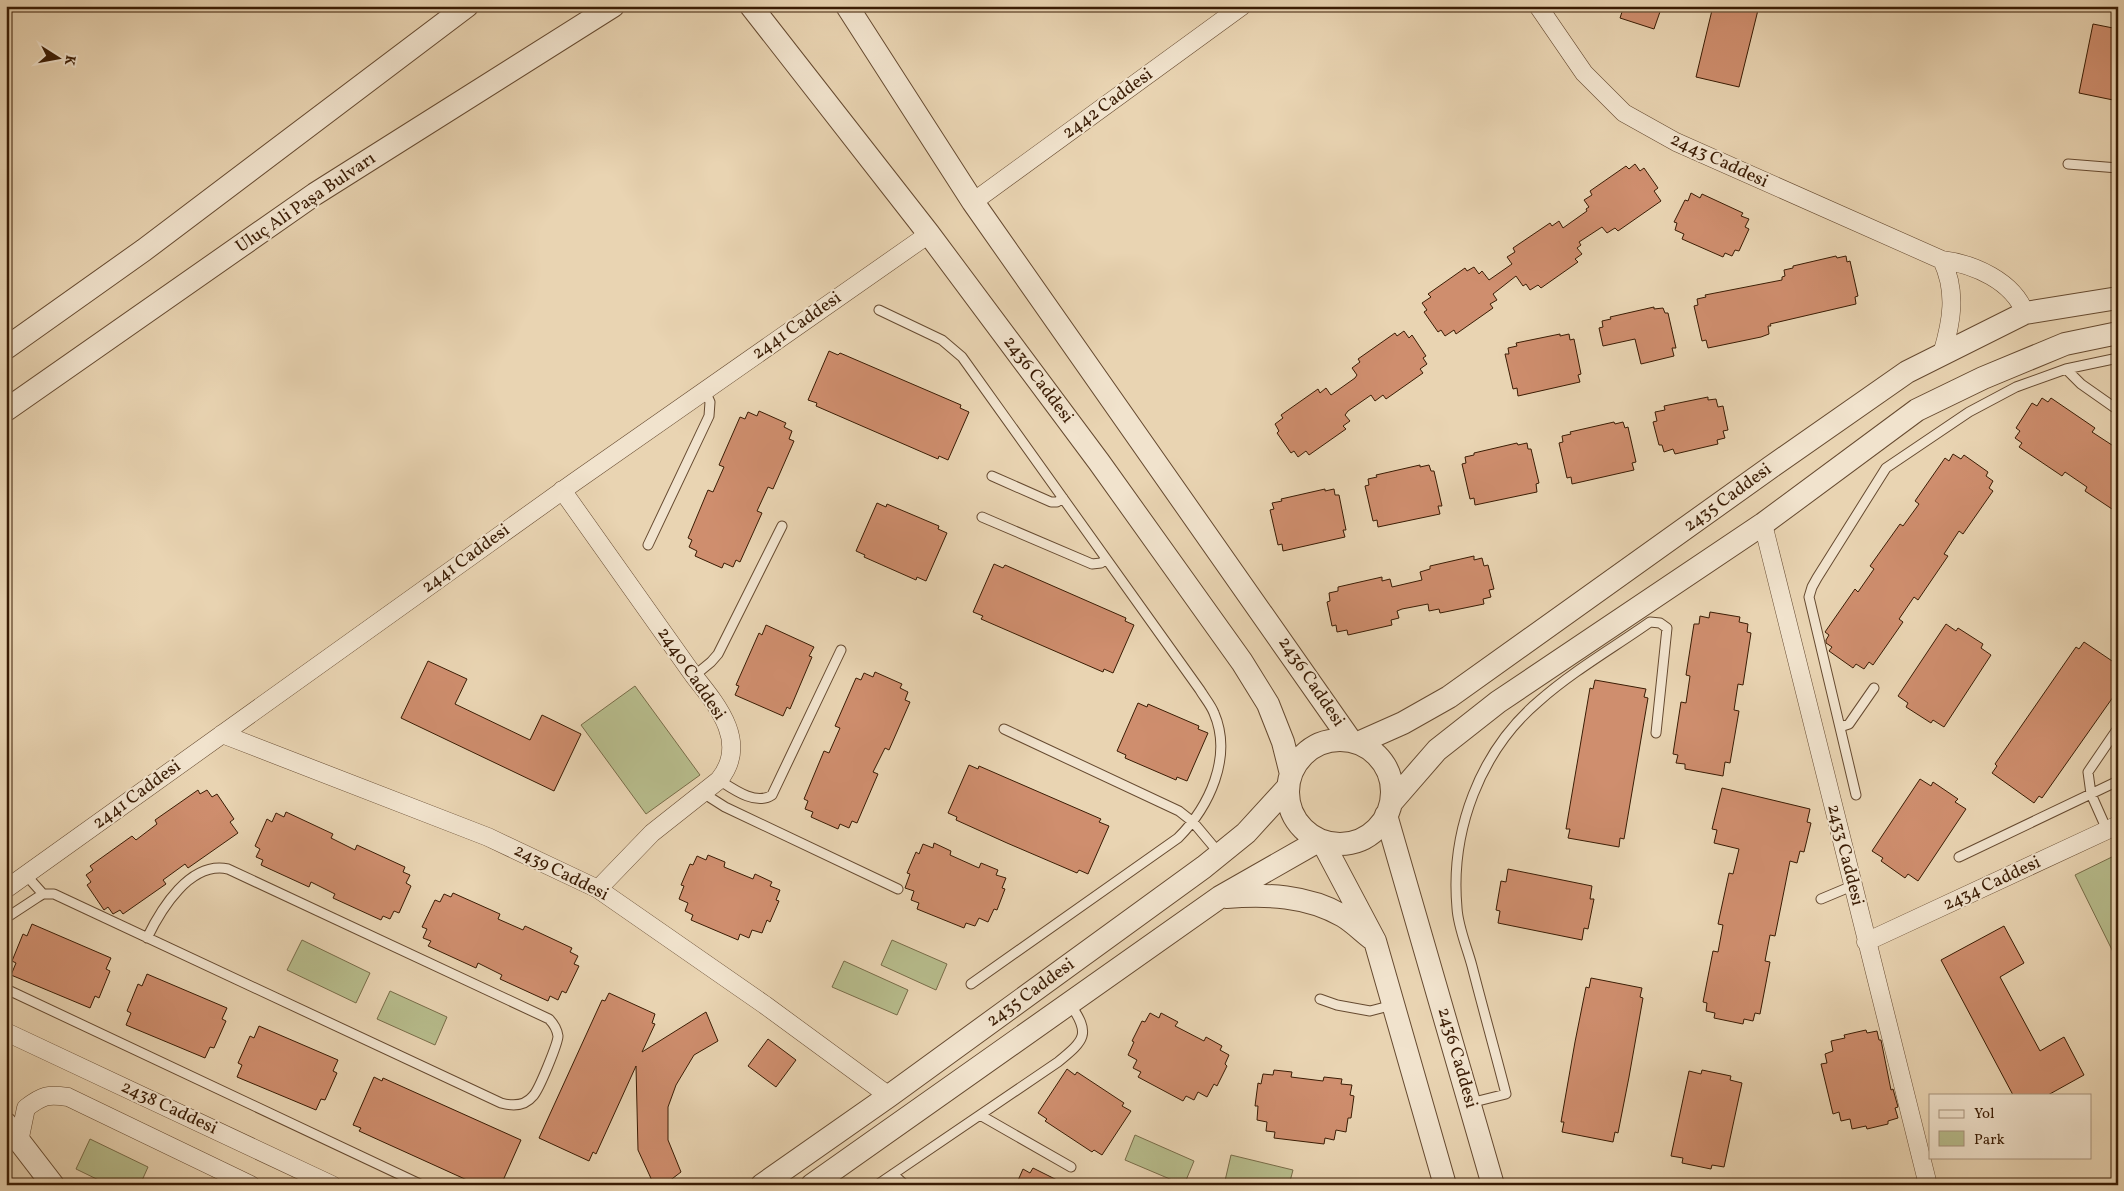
<svg xmlns="http://www.w3.org/2000/svg" width="2124" height="1191" viewBox="0 0 2124 1191" font-family="Vollkorn,serif">
  <style>
    .green { fill: #b7bc8c; stroke: #786c48 }
    .building { fill: #cf8e6e; stroke: #3a1c04 }
    .lines { fill: none; stroke-linecap: round; stroke-linejoin: round }
    .service-casing { stroke: #664a30; stroke-width: 11 }
    .minor-casing { stroke: #664a30; stroke-width: 19 }
    .tertiary-casing { stroke: #664a30; stroke-width: 24 }
    .service { stroke: #f1e3cd; stroke-width: 9 }
    .minor { stroke: #f1e3cd; stroke-width: 18 }
    .tertiary { stroke: #f1e3cd; stroke-width: 22 }
    .labels { text-anchor: middle; dominant-baseline: central; stroke-width: 4; stroke-linejoin: round; paint-order: stroke }
    .street-label { font-size: 18px; fill: #3a1c04; stroke: #f1e3cd }
  </style>
  <rect width="100%" height="100%" fill="#e9d4b2"/>
  <filter id="stains"><feTurbulence type="fractalNoise" baseFrequency=".004" numOctaves="4"/><feColorMatrix values="0 0 0 0 .2 0 0 0 0 .09 0 0 0 0 .02 0 0 0 .5 -.17"/></filter>
  <radialGradient id="worn" r=".72"><stop offset=".6" stop-color="#630" stop-opacity="0"/><stop offset="1" stop-color="#630" stop-opacity=".3"/></radialGradient>
  <!-- green -->
  <path class="green" d="M635 686 700 775 646 814 581 725Z
    M2118 854V962L2075 875Z
    M302 940 370 973 356 1003 287 970Z
    M892 940 947 964 936 990 881 965Z
    M844 961 908 990 897 1015 832 987Z
    M390 991 447 1017 435 1045 377 1019Z
    M1135 1135 1194 1161 1184 1185 1125 1160Z
    M90 1139 148 1167 140 1185H109L76 1169Z
    M1231 1155 1293 1170 1289 1185H1224Z"/>
  <!-- building -->
  <path class="building" d="M1624 6H1662L1654 29 1620 18Z
    M1713 6H1743L1758 10 1739 87 1696 77Z
    M2093 24 2118 29V101L2079 93Z
    M1635 164 1640 171 1644 168 1658 188 1654 191 1661 201 1618 231 1615 228 1607 233 1602 227 1579 242 1581 245 1577 248 1582 254 1575 259 1578 262 1541 288 1538 285 1530 290 1526 284 1523 286 1516 276 1493 294 1497 300 1490 304 1493 308 1456 334 1454 330 1445 336 1441 330 1438 332 1424 312 1427 310 1422 303 1431 297 1428 294 1465 268 1467 271 1474 267 1479 274 1482 271 1489 280 1512 264 1507 257 1515 252 1513 248 1550 223 1552 226 1559 221 1563 228 1587 211 1586 209 1589 207 1584 200 1592 195 1590 191 1626 166 1629 169Z
    M1691 193 1700 198 1702 194 1743 213 1741 216 1749 219 1745 227 1749 229 1739 251 1735 250 1732 256 1725 253 1723 257 1682 239 1684 234 1675 230 1677 223 1674 222 1685 200 1688 201Z
    M1836 256 1837 258 1846 256 1847 262 1850 261 1858 296 1855 297 1856 304 1770 324 1771 326H1768L1769 334 1761 337 1708 348 1706 340 1702 341 1694 306 1698 305 1697 299 1706 297 1705 295 1782 280V277L1785 276 1784 270 1793 268V266Z
    M1654 307V309L1663 308 1665 313H1668L1676 348H1672L1674 356 1641 364 1635 339 1603 346 1599 328 1603 327 1602 321 1611 319 1610 317Z
    M1404 331 1409 338 1412 335 1426 356 1423 358 1427 364 1420 369 1423 373 1386 399 1383 395 1375 401 1371 395 1348 411 1345 415 1350 421 1343 426 1346 429 1309 455 1306 451 1298 457 1294 451 1291 453 1277 433 1279 431 1275 424 1283 418 1281 415 1318 389 1320 393 1326 388 1331 395 1355 378 1357 375 1352 368 1360 362 1358 359 1395 333 1397 336Z
    M1560 334V336L1569 334 1570 340 1574 339 1581 374 1578 375 1580 382 1518 396 1517 388 1513 389 1505 354H1509L1508 348 1517 346 1516 343Z
    M829 351 838 355 840 353 961 405 960 408 969 412 948 460 939 456 938 459 862 426 816 406 817 403 808 400Z
    M1708 397V400L1716 399 1718 407 1723 406 1728 430 1723 431 1725 438 1717 440 1718 444 1675 454 1673 449 1664 452 1662 445H1659L1653 422 1657 421 1655 412 1665 410 1664 406Z
    M2042 398 2048 402 2051 398 2095 428 2092 432 2118 449V513L2085 491 2087 487 2065 472 2062 476 2019 447 2022 443 2015 438 2020 431 2016 428 2032 403 2037 406Z
    M759 411 786 423 784 427 792 431 789 439 794 441 773 489 768 487 757 511 762 513 740 562 736 560 733 567 724 563 722 568 695 556 697 551 689 547 692 540 688 538 708 490 713 492 724 467 719 465 740 417 745 419 748 412 757 416Z
    M1614 422 1615 424 1623 422 1625 428 1628 427 1636 462 1632 463 1634 470 1572 484 1571 477 1567 478 1559 443 1563 442 1562 436 1571 434 1570 432Z
    M1517 443 1518 445 1527 443 1528 449H1531L1539 483 1536 484 1537 492 1475 505 1474 498 1470 499 1462 464 1466 463 1465 457 1474 455V453Z
    M1953 454 1961 459 1964 455 1988 472 1986 476 1993 481 1989 488 1993 491 1963 534 1959 531 1944 554 1948 556 1918 600 1914 597 1899 619 1903 622 1873 665 1869 662 1864 669 1856 664 1853 668 1829 651 1832 647 1826 643V640L1829 635 1825 632 1855 589 1858 592 1874 569 1870 566 1900 524 1903 526 1919 504 1915 501 1945 458 1949 461Z
    M1420 465V467L1429 465 1431 471H1434L1442 506H1438L1440 514 1378 527 1377 520 1373 521 1365 486 1369 485 1368 479 1377 477 1376 475Z
    M1325 489V491L1334 489 1335 495H1339L1346 530H1343L1345 537 1283 551 1282 544 1278 545 1270 510 1274 509 1272 503 1282 501 1281 499Z
    M877 503 886 507 887 504 939 526 938 529 947 533 926 581 917 577 916 580 864 557 865 555 856 551Z
    M1474 556V560L1482 558 1484 566 1488 565 1494 589 1489 590 1491 597 1483 599 1484 604 1440 613 1439 609 1429 611 1428 604 1402 609 1397 611 1399 618 1391 620 1392 625 1348 635 1347 630 1337 632 1336 625 1332 626 1327 602 1330 601 1329 593 1338 591V587L1382 577V581L1390 579 1392 587 1422 580 1420 572 1430 569V566Z
    M994 564 1003 568 1005 565 1126 618 1125 621 1134 625 1113 673 1104 669 1103 672 981 619 983 616 973 612Z
    M1710 612 1740 617 1739 622 1748 624 1747 632 1751 633 1743 685 1738 684 1734 710 1739 711 1730 763 1725 762 1723 776 1685 769V764L1676 763 1678 755 1673 754 1681 702 1686 703 1690 676 1686 675 1694 624H1699L1700 616 1709 618Z
    M1946 624 1956 631 1958 628 1983 644 1981 648 1991 655 1944 727 1933 720 1931 723 1906 707 1908 703 1898 696Z
    M766 625 814 647 809 656 812 657 790 709 787 707 783 716 735 695 739 686 736 685 759 633 762 635Z
    M2084 642 2118 665V690L2042 798 2039 796 2034 803 1992 773 1997 766 1995 764 2076 647 2079 649Z
    M428 661 467 679 455 704 530 740 542 715 581 734 554 791 401 718Z
    M875 672 902 684 900 688 908 692 905 700 910 702 889 750 885 748 873 772 878 774 857 823 852 821 849 828 840 824 838 829 811 817 813 812 805 809 808 801 804 799 824 751 829 753 840 728 835 726 856 678 861 680 864 673 873 677Z
    M1595 680 1646 689 1644 697 1648 698 1624 839 1620 838 1619 847 1568 838 1570 829H1566L1590 688 1593 689Z
    M1138 703 1147 707 1148 704 1199 726 1198 729 1208 733 1187 781 1177 777 1176 780 1125 758 1126 755 1117 751Z
    M969 765 978 769 979 766 1101 819 1099 822 1109 826 1088 874 1079 870 1077 873 1007 843 956 820 957 817 948 813Z
    M1920 779 1931 786 1933 782 1958 799 1955 802 1966 809 1918 881 1908 874 1905 878 1881 861 1883 858 1872 851Z
    M1722 788 1810 809 1807 822 1811 823 1804 852 1800 851 1797 863 1790 861 1775 936 1770 935 1765 961 1770 962 1760 1014 1755 1013 1753 1021 1744 1019 1743 1024 1714 1018 1715 1013 1706 1011 1707 1003 1703 1002 1713 951 1718 952 1723 925 1718 924 1729 873 1733 874 1739 849 1714 843 1717 830 1712 829Z
    M198 790 200 794 207 790 212 797 217 794 234 819 230 822 238 833 188 868 185 864 163 880 166 884 123 914 120 910 113 914 108 907 104 910 87 885 91 882 86 875 93 870 90 866 132 836 136 840 157 824 155 820Z
    M286 812 333 834 331 838 355 850 357 845 405 867 403 872 410 875 406 883 411 886 399 913 394 911 390 919 383 916 381 920 333 898 335 894 311 882 309 887 261 865 263 860 256 857 260 849 255 846 267 819 272 822 276 813 284 817Z
    M934 843 951 851 950 855 979 868 981 863 998 870 996 875 1006 878 1002 888 1005 889 997 910 994 909 988 922 979 918 975 926 966 923 964 928 917 909 919 903 911 900 914 891 905 888 910 874 907 873 916 852 919 854 923 844 933 848Z
    M708 855 725 862 724 867 753 879 755 874 772 882 770 886 780 890 776 900 779 901 770 922 767 920 762 933 752 930 749 938 740 934 738 940 691 920 693 915 685 911 688 903 679 899 684 886 681 885 690 864 693 865 697 856 706 860Z
    M1508 869 1592 886 1590 899H1594L1588 929 1584 928 1582 940 1498 923 1500 911 1496 910 1501 881 1506 882Z
    M453 893 500 914 498 919 523 930 525 926 572 948 570 952 578 956 574 964 579 966 566 993 562 991 558 1000 550 996 548 1001 500 979 502 975 478 963 476 968 428 946 431 941 423 938 427 929 422 927 435 900 440 902 444 894 451 897Z
    M32 924 111 958 106 969 110 971 99 998 95 996 90 1008 11 975 16 963 12 961 23 934 27 936Z
    M2004 926 2024 963 2000 977 2040 1051 2064 1037 2084 1075 2048 1095H2013L1941 960Z
    M147 974 227 1008 222 1019 226 1021 214 1048 210 1047 205 1058 126 1025 131 1013 127 1011 138 984 142 986Z
    M1591 978 1642 988 1640 997 1643 998 1629 1077 1618 1133 1615 1132 1613 1142 1562 1132 1564 1122H1561L1575 1042 1586 987 1589 988Z
    M609 993 655 1014 652 1023 655 1024 642 1052 706 1012 718 1041 694 1055 676 1085 668 1107V1140L681 1172 664 1185H654L638 1150 636 1066 596 1154 593 1152 589 1161 539 1138 602 1000 605 1001Z
    M1150 1013 1159 1018 1161 1013 1178 1022 1175 1026 1204 1041 1206 1037 1222 1046 1220 1050 1229 1055 1225 1064 1227 1066 1217 1086 1214 1084 1207 1097 1198 1092 1194 1100 1186 1096 1183 1101 1138 1077 1141 1072 1133 1068 1137 1060 1128 1055 1134 1042 1132 1041 1142 1021 1145 1022Z
    M259 1026 338 1060 333 1071 337 1073 325 1100 321 1099 316 1110 237 1077 242 1065 238 1063 250 1036 254 1038Z
    M1866 1030 1867 1033 1877 1031 1879 1040H1881L1891 1090 1893 1089 1898 1107 1895 1108 1898 1118 1888 1121V1124L1867 1129 1866 1126 1852 1129 1850 1119 1841 1121 1839 1112 1833 1114 1821 1064 1827 1063 1825 1054 1833 1051 1831 1041 1845 1038 1844 1035Z
    M768 1039 796 1060 776 1087 748 1066Z
    M1067 1069 1075 1075 1077 1072 1124 1103 1122 1106 1131 1111 1102 1155 1094 1150 1092 1152 1045 1121 1047 1119 1038 1113Z
    M1274 1070 1292 1072 1291 1077 1323 1081 1324 1077 1342 1079 1341 1084 1352 1085 1350 1095 1354 1096 1351 1118H1348L1346 1132 1336 1130 1334 1140 1325 1138 1324 1144 1274 1138 1275 1132 1266 1131 1267 1122 1257 1120 1258 1106H1255L1258 1083 1261 1084 1263 1074 1273 1075Z
    M1702 1070 1731 1076 1730 1080 1742 1083 1724 1167 1712 1165 1711 1169 1682 1163 1683 1158 1671 1156 1689 1071 1701 1074Z
    M374 1077 382 1081 383 1078 521 1140 501 1185H478L359 1131 361 1128 353 1125Z
    M1033 1168 1067 1185H1016L1023 1169 1030 1173Z"/>
  <g class="lines">
    <!-- service casing -->
    <g class="service-casing">
      <path id="service" d="M2068 164 2118 168
        M879 310 942 340 962 357 1200 690C1204 697 1211 705 1214 713 1233 757 1209 807 1178 838L971 984
        M2066 369 2081 384 2118 410
        M992 476 1051 502H1057L1063 498
        M982 517 1092 564 1101 563 1106 559
        M648 545 709 416 710 402 705 391
        M694 676 711 662 718 654 782 526
        M1840 727 1849 724 1874 688
        M1004 729 1179 811 1193 822 1219 853
        M719 780C733 789 756 806 772 795L841 650
        M703 793 725 807 898 889
        M1856 795 1809 597 1812 587 1817 578 1886 468 1969 412 2016 387 2066 369 2118 358
        M2107 830 2091 794 2088 772 2118 728
        M1959 857 2118 781
        M26 875 43 894
        M1821 899 1852 886
        M6 918 38 897 43 894H54L501 1103C512 1106 525 1106 533 1096 539 1090 558 1043 558 1036 557 1029 554 1024 549 1019L228 869C190 861 161 909 147 938
        M6 989 422 1185
        M1320 999 1337 1005 1370 1011 1393 1005
        M1470 1103 1506 1094C1495 1051 1483 1009 1472 966 1467 947 1458 927 1457 908 1450 831 1480 751 1539 701 1573 671 1613 648 1650 622L1660 623 1667 628 1656 733
        M980 1115 1071 1167
        M893 1174 905 1185
        M877 1185 1058 1062C1085 1040 1091 1034 1070 1004"/>
    </g>
    <!-- minor casing -->
    <g class="minor-casing">
      <path id="minor" d="M1538 6 1584 73 1624 113 1676 142 1942 260C1974 264 2013 281 2025 313
        M973 202 1242 6
        M1942 354C1952 321 1957 292 1942 260
        M562 490 694 676C718 706 749 743 719 780L652 833 598 889
        M1763 524 1928 1185
        M222 734 488 837 598 889 765 1005 889 1096
        M6 889 573 483 929 234
        M1866 942 2118 825
        M6 1032 332 1185
        M19 1142 26 1108C43 1095 48 1094 68 1097L251 1185"/>
    </g>
    <!-- tertiary casing -->
    <g class="tertiary-casing">
      <path id="tertiary" d="M751 6 929 234 1099 462 1242 662 1268 704 1283 742 1291 774
        M847 6 973 202 1351 741
        M6 348 144 250 467 6
        M6 410 315 194 613 6
        M1288 792a52 52 0 1 1 104 0a52 52 0 1 1-104 0Z
        M1358 743 1403 723 1449 697 1771 467 1907 372 2025 313 2118 298
        M1391 803 1437 750 1498 702 1763 524 1917 410 1983 378 2065 344 2118 333
        M1386 815 1493 1185
        M1322 841 1375 941 1445 1185
        M1226 897C1266 894 1307 895 1343 916 1353 922 1362 931 1371 938
        M6 1124 53 1185
        M762 1185 889 1096 1204 867 1246 833 1288 787
        M812 1185 1220 897 1320 840"/>
    </g>
    <!-- service -->
    <use href="#service" class="service"/>
    <!-- minor -->
    <use href="#minor" class="minor"/>
    <!-- tertiary -->
    <use href="#tertiary" class="tertiary"/>
  </g>
  <g class="labels">
    <!-- street labels -->
    <g class="street-label">
      <text transform="translate(1108 104) rotate(-36)">2442 Caddesi</text>
      <text transform="translate(1719 161) rotate(25)">2443 Caddesi</text>
      <text transform="translate(306 203) rotate(-34)">Uluç Ali Paşa Bulvarı</text>
      <text transform="translate(797 326) rotate(-35)">2441 Caddesi</text>
      <text transform="translate(1038 380) rotate(53)">2436 Caddesi</text>
      <text transform="translate(1728 498) rotate(-36)">2435 Caddesi</text>
      <text transform="translate(466 559) rotate(-36)">2441 Caddesi</text>
      <text transform="translate(691 674) rotate(56)">2440 Caddesi</text>
      <text transform="translate(1311 682) rotate(56)">2436 Caddesi</text>
      <text transform="translate(137 795) rotate(-36)">2441 Caddesi</text>
      <text transform="translate(1845 855) rotate(76)">2433 Caddesi</text>
      <text transform="translate(561 873) rotate(27)">2439 Caddesi</text>
      <text transform="translate(1992 884) rotate(-25)">2434 Caddesi</text>
      <text transform="translate(1031 993) rotate(-36)">2435 Caddesi</text>
      <text transform="translate(1457 1058) rotate(74)">2436 Caddesi</text>
      <text transform="translate(169 1108) rotate(25)">2438 Caddesi</text>
    </g>
  </g>
  <!-- margin -->
  <rect width="2124" height="1191" fill="none" stroke="#e9d4b2" stroke-width="25"/>
  <rect x="8" y="8" width="2109" height="1176" fill="none" stroke="#3a1c04" stroke-width="2.5"/>
  <rect x="12" y="12" width="2099" height="1166" fill="none" stroke="#3a1c04"/>
  <!-- legend -->
  <rect x="1929" y="1094" width="162" height="65" fill="#f1e3cd" stroke="#a8937d"/>
  <rect x="1939" y="1110" width="25" height="8" fill="#f1e3cd" stroke="#a8937d"/>
  <text x="1974" y="1118" font-size="15" fill="#3a1c04">Yol</text>
  <rect x="1939" y="1131" width="25" height="15" fill="#b7bc8c" stroke="#a8937d"/>
  <text x="1974" y="1144" font-size="15" fill="#3a1c04">Park</text>
  <!-- north arrow -->
  <g transform="translate(58 58) rotate(101)" stroke="#f1e3cd" stroke-width="4" paint-order="stroke">
  <path d="M0-4L9 19L0 12L-9 19Z" fill="#3a1c04"/>
  <text y="-8" font-size="14" font-weight="bold" text-anchor="middle" fill="#3a1c04">K</text>
  </g>
  <rect width="100%" height="100%" filter="url(#stains)"/>
  <rect width="100%" height="100%" fill="url(#worn)"/>
</svg>
